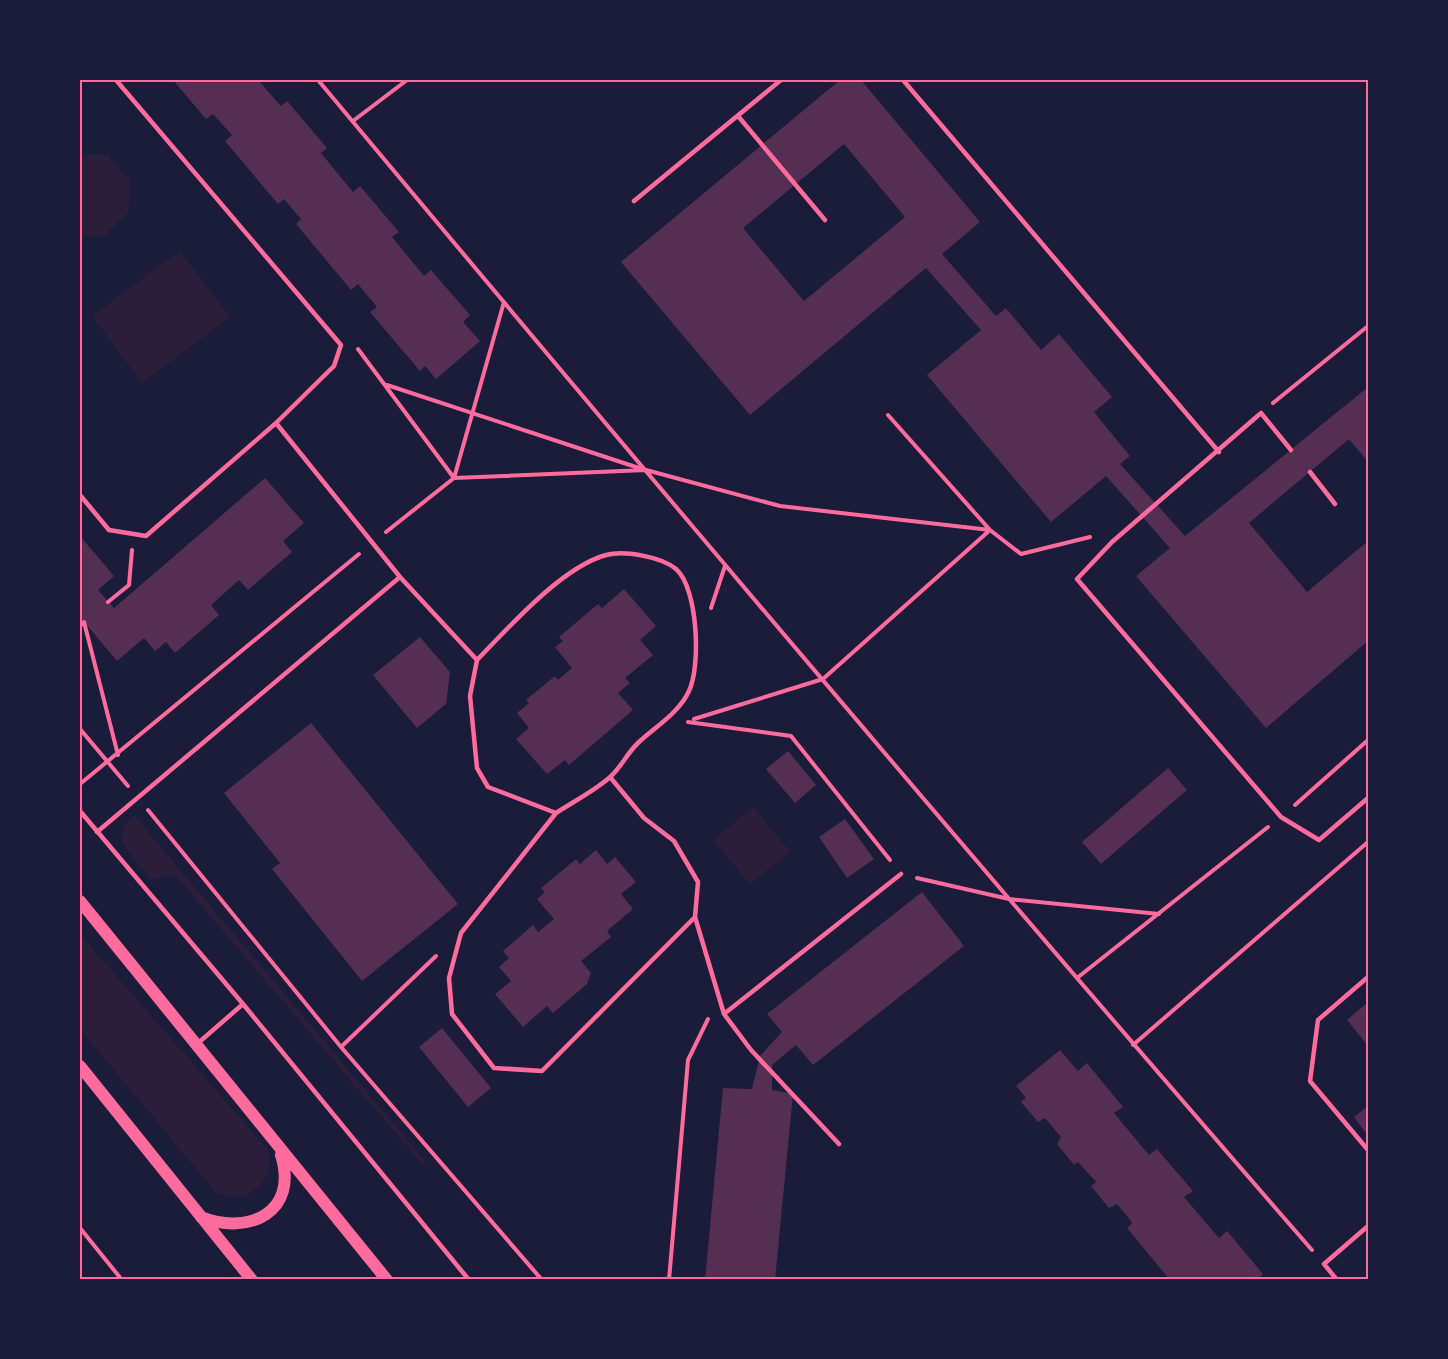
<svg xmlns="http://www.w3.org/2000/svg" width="1448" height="1359" viewBox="0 0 1448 1359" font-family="'IBM Plex Serif',serif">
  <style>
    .green { fill: #2a1e3b }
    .building { fill: #542f53; fill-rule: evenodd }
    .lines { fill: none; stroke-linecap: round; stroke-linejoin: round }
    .path { stroke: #ff6b9d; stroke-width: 4 }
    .service { stroke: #ff6b9d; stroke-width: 4.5 }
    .secondary { stroke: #ff6b9d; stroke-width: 12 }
    .neatline { fill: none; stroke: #ff6b9d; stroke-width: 2 }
  </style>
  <rect width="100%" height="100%" fill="#1b1b3a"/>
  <!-- green -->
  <path class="green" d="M80 154 107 155 130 180 128 213 104 236 80 235Z
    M180 251 230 317 142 383 92 316Z
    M753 807 790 851 750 884 713 840Z
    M134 815 426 1162 422 1164 175 875 150 879 121 841 126 823Z
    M80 934 268 1150C276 1182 246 1207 216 1193L80 1029Z"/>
  <!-- building -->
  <path class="building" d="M173 80H258L281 106 287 101 327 148 321 153 353 192 360 186 399 232 392 237 424 276 431 270 470 315 463 322 480 341 436 379 425 366 420 371 370 312 377 307 358 284 351 290 296 224 301 219 284 199 278 204 225 141 232 135 213 114 206 119Z
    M840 80H861L980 222 942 254 996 316 1006 308 1041 350 1059 334 1112 397 1094 412 1130 456 1120 464 1185 536 1368 387V462L1349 439 1249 523 1307 592 1368 541V641L1266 728 1136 576 1170 548 1106 476 1051 522 927 375 981 330 926 268 750 415 621 262ZM844 144 905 217 804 301 743 228Z
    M265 478 304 523 283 541 292 552 248 590 239 580 211 605 219 615 175 653 166 642 155 651 144 638 117 661 80 617V536L114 576 98 590 114 608Z
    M624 589 656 626 640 640 653 655 625 678 630 683 618 693 633 710 569 765 565 760 547 774 516 739 529 728 517 713 529 703 526 700 555 676 558 680 572 668 555 647 563 641 559 637 598 604 602 608Z
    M420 637 450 672 446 704 417 728 373 675Z
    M311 723 458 904 362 981 272 869 280 863 224 793Z
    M788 751 816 785 795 803 766 769Z
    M1168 768 1187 790 1101 864 1082 842Z
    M845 819 874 859 847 878 819 837Z
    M596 850 607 864 615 857 636 882 621 894 633 909 607 931 611 937 581 961 591 973 587 984 553 1013 547 1006 523 1027 495 994 511 981 499 967 509 958 503 951 533 925 538 932 554 919 537 899 545 892 541 888 576 859 580 864Z
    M922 892 964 946 813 1065 796 1045 772 1065V1090L793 1094 775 1280H705L723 1088 752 1089 760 1056 782 1032 767 1014Z
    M1368 1002V1046L1347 1020Z
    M442 1028 491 1088 468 1107 419 1047Z
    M1060 1050 1078 1071 1087 1063 1123 1107 1114 1113 1149 1155 1157 1149 1193 1191 1184 1197 1219 1238 1227 1231 1263 1274 1257 1280H1170L1127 1228 1132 1224 1131 1221 1117 1204 1109 1208 1091 1186 1096 1182 1078 1162 1074 1165 1057 1144 1061 1137 1045 1118 1038 1122 1021 1102 1026 1098 1016 1086Z
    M1368 1106V1136L1354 1117Z"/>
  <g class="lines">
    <!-- path -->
    <path class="path" d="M318 80C646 473 976 864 1312 1250
      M353 121 407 80
      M504 302 454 478 646 470 780 506 990 530 1021 554 1090 537
      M358 349 454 478 386 532
      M387 385 642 469
      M1273 403 1368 326
      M108 602 129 585 132 550
      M711 608 725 566
      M80 626 84 622 118 755
      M694 719 823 679 990 530 888 415
      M688 722 791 736 890 860
      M80 729 128 786
      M80 784 359 554
      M1295 805 1368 740
      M148 810 341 1047 542 1280
      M917 878 1009 899 1159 914
      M1077 978 1268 827
      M1133 1045 1368 842
      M341 1047 436 956
      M80 1228 122 1280
      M669 1280 688 1060 708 1019"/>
    <!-- service -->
    <path class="service" d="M903 80 1219 452
      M738 116 825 220
      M634 201 781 80
      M1291 450 1261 413 1112 542 1077 579 1281 817 1319 840 1368 798
      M1310 472 1335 504
      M80 495 109 530 146 536 276 423 334 366 341 345 116 80
      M400 577 477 660C509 627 562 567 606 555 624 550 662 557 676 569 698 588 701 666 689 691 679 713 655 727 638 743 627 753 621 768 609 778 594 791 573 802 556 813L488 787 477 768 470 696 477 660
      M610 777 644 818 674 841 698 882 695 917
      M80 811 243 1004 469 1280
      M556 813 461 933 449 978 452 1014 494 1068 542 1071 695 917 724 1014
      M97 832 400 577 276 423
      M1368 977 1318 1020 1310 1081 1368 1150
      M197 1044 243 1004
      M839 1144 751 1050 724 1014 901 874
      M1337 1280 1324 1264 1368 1226"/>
    <!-- secondary -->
    <path class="secondary" d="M80 901 387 1280
      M80 1066 252 1280
      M201 1217C249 1236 299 1212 281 1155"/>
  </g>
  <!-- border -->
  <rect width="1448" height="1359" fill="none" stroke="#1b1b3a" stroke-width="162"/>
  <rect x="81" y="81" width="1286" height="1197" class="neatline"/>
</svg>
